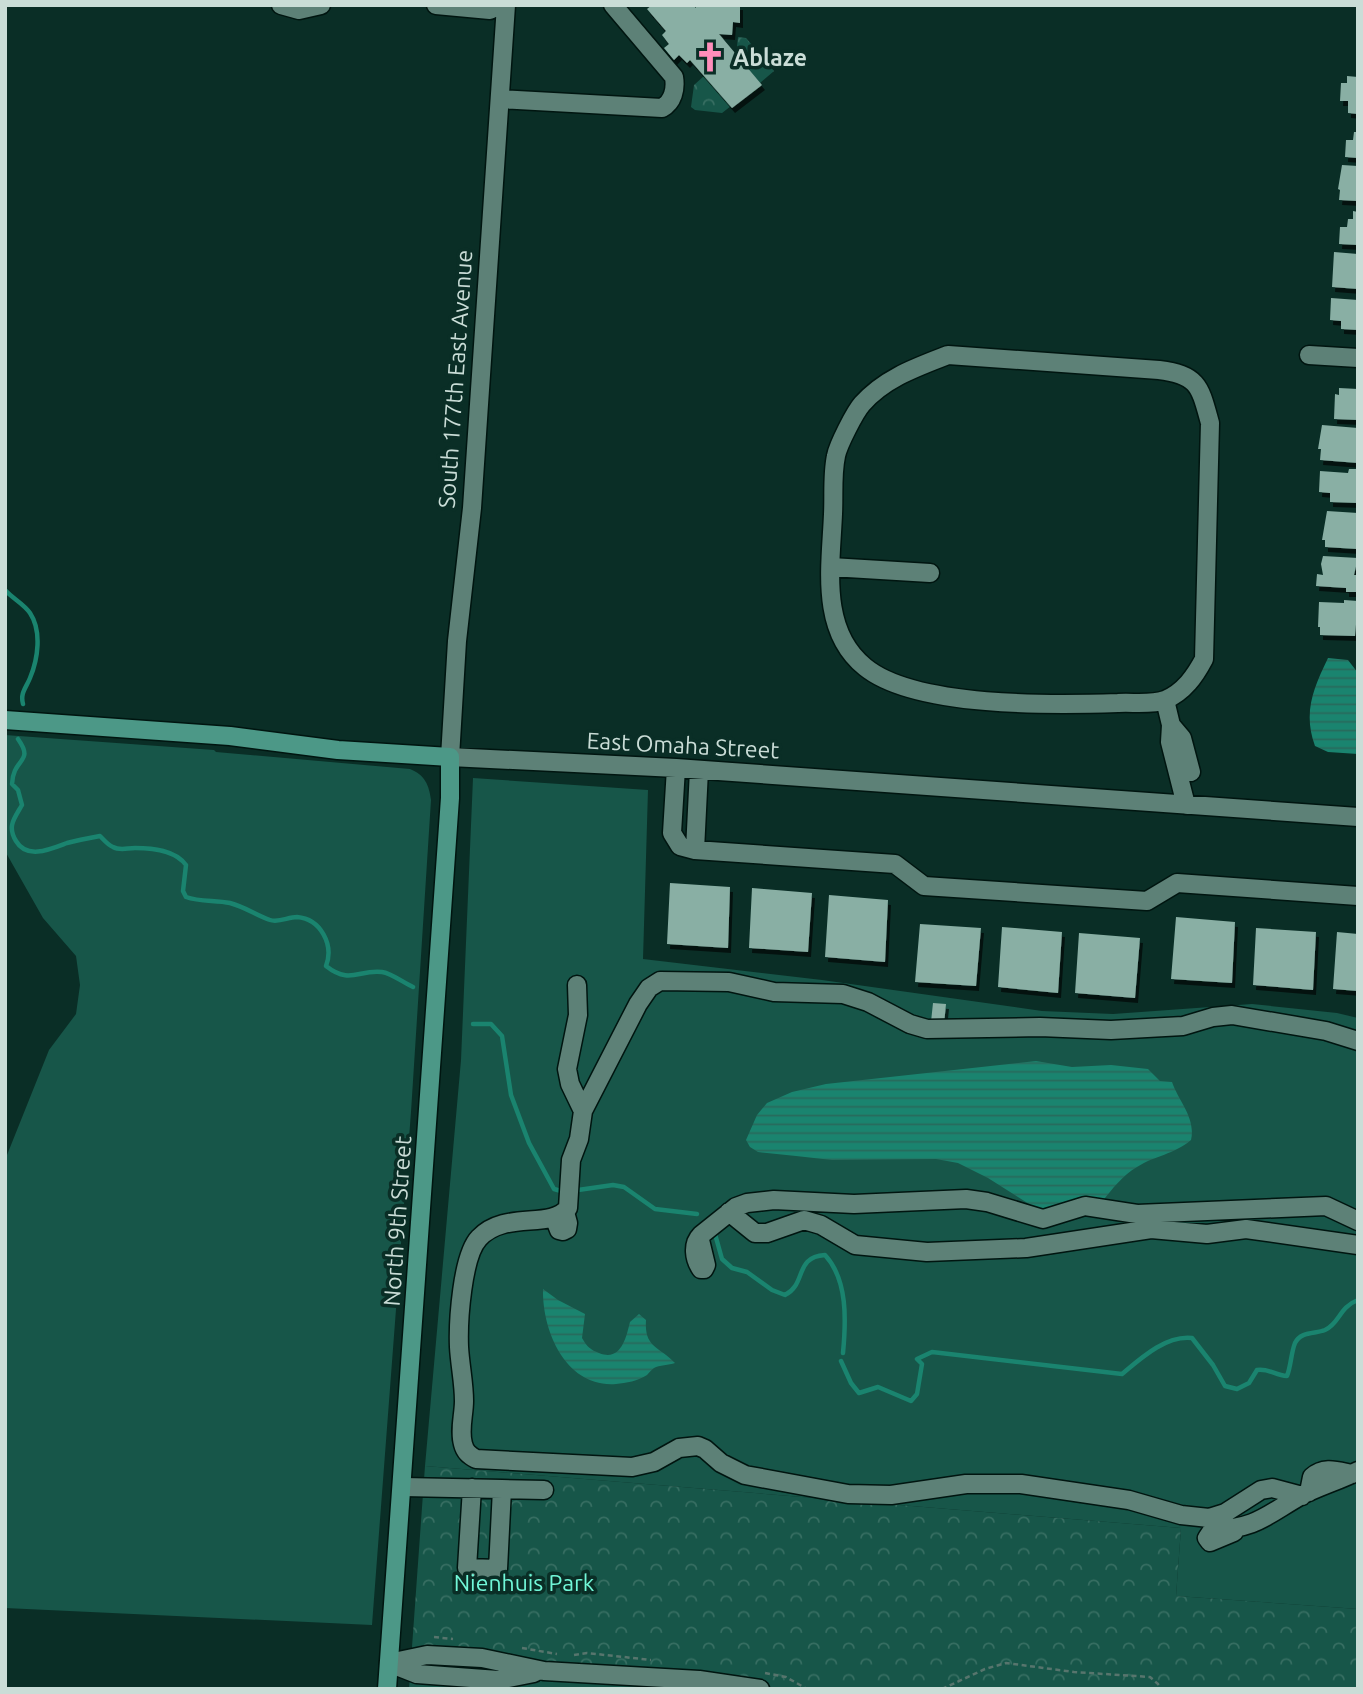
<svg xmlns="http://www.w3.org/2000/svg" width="1363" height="1694" viewBox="0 0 1363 1694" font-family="Ubuntu,sans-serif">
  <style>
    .grass { fill: #175649 }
    .forest { fill: url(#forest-crowns) }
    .water { fill: url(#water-rules) }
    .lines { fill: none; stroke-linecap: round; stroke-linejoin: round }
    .stream { stroke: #1a846f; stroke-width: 4.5 }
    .building { fill: #89afa4; filter: url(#shadow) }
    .minor-casing { stroke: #001510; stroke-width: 21 }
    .major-casing { stroke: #001510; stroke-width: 21 }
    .path { stroke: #57756d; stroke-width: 2.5; stroke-dasharray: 5 3.5; stroke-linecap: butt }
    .minor { stroke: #5d8177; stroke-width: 18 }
    .major { stroke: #4c9887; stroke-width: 18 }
    .labels { text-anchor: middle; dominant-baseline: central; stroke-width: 7; stroke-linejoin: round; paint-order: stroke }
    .poi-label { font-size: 23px; font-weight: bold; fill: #caddd7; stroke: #0a2e26; text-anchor: start }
    .street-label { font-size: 23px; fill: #caddd7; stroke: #0a2e26 }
    .park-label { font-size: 23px; fill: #71f7d8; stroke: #0a2e26 }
  </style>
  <defs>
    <pattern id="forest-crowns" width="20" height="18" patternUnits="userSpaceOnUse" patternTransform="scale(1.75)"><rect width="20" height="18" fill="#175649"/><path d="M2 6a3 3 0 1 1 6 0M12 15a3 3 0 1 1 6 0" fill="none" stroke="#376e62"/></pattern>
    <pattern id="water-rules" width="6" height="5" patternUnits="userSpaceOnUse" patternTransform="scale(1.75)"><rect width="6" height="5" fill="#1a846f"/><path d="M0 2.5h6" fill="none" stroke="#286a5c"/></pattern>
    <filter id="shadow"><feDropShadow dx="3" dy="5" stdDeviation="0" flood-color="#0009"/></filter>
  </defs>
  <rect width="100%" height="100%" fill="#0a2e26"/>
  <!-- grass -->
  <path class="grass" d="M5 735 214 750 216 752 410 769C425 775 429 785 431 800L411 1112 372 1625 5 1608V1160L49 1050 76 1014 80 985 76 956 43 918 5 851Z
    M473 778 648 790 643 959 822 980 1042 1011 1113 1014 1252 1004 1337 1013 1358 1018V1609L1176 1596 1181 1528 425 1466 461 1060Z"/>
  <!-- forest -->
  <path class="forest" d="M738 37 746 38 774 71 760 83 736 55Z
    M704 76 731 106 722 113 695 110 691 107 694 85Z
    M425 1466 1181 1528 1176 1596 1358 1609V1689H409Z"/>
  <!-- water -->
  <path class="water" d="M1328 658 1348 660 1358 673V754L1328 752 1315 746C1303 713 1313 689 1328 658Z
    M1036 1061 1072 1067 1111 1065 1148 1069 1160 1081 1172 1082C1179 1102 1196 1118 1191 1140 1173 1155 1156 1155 1137 1167 1123 1175 1112 1189 1102 1202L1055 1210 1037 1209 988 1178 958 1163 936 1159 832 1160 796 1156 758 1152 750 1147 746 1140 757 1115 767 1103 792 1092 826 1084Z
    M543 1289 558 1300 585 1314 582 1338C587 1347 591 1350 599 1353 621 1362 626 1338 630 1322L639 1314 646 1320C644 1348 659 1346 675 1363 669 1365 659 1365 654 1368 651 1370 649 1373 647 1375 638 1381 626 1383 616 1384 566 1388 542 1331 543 1289Z"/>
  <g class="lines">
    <!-- stream -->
    <path class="stream" d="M5 590C12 598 24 604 30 613 42 631 38 659 30 678 26 688 20 693 23 704
      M18 739C35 763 13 757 12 784L18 790 22 805C14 819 7 826 16 841 27 860 51 849 67 843 78 840 89 838 100 836 104 840 108 845 113 847 120 851 127 848 135 848 153 848 175 850 186 865L183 891 186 897C200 902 215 900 230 903 245 907 256 915 270 920 279 923 288 917 297 917 321 919 334 945 326 966 350 985 359 969 382 972 391 973 404 983 413 987
      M473 1024H491L502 1036 511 1095 529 1143 554 1189 561 1191
      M578 1190 613 1185 624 1187 655 1209 697 1214
      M715 1234 722 1259 732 1268 747 1272 772 1290 785 1295C807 1284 794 1257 825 1255 848 1280 846 1321 843 1353
      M841 1361 851 1383 859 1393 878 1387 911 1401 917 1394 922 1364 917 1359 932 1352 1122 1374C1141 1358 1166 1335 1192 1338L1213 1365 1225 1386 1237 1389 1249 1383 1257 1370C1268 1368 1275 1375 1287 1376 1291 1366 1291 1353 1295 1343 1301 1331 1315 1334 1325 1330 1340 1323 1339 1307 1358 1300"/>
  </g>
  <!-- building -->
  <path class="building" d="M652 5H693L696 8V5H740V23L733 22 732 35 719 34 762 85 732 108 690 60 687 63 679 55 674 60 664 48 669 44 662 35 666 31 647 9Z
    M1347 76 1358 77V114L1348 113V101H1340L1341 83H1347Z
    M1354 132H1358V158L1345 157 1346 140H1353Z
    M1342 165 1358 166V201L1339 200 1340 190 1338 189Z
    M1353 211 1358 212V245L1339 244 1340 227H1347L1348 219H1353Z
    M1334 252 1358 254V289L1332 287Z
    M1331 298 1358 300V330L1341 329V321L1330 320Z
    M1339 388 1358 389V420L1334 419 1335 394 1339 395Z
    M1322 425 1358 428V463L1320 460 1321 449H1318Z
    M1349 469H1358V503L1330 502V493L1319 492 1320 471 1348 473Z
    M1327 511 1358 513 1357 549 1325 547V540H1322Z
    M1323 556 1358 558 1354 575H1358V592H1346V588L1316 586 1317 574 1323 575 1321 564Z
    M1344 600 1358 601 1355 636 1320 635V627H1318L1319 602 1344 603Z
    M670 883 730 887 728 948 667 944Z
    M752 888 812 893 808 952 749 948Z
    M829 895 888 900 885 962 825 957Z
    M1176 917 1235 922 1232 983 1171 979Z
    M920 924 981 928 976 986 915 982Z
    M1002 927 1062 932 1058 993 998 987Z
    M1256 928 1316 932 1313 990 1253 985Z
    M1337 932 1358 934V991L1333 989Z
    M1079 933 1140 938 1135 998 1075 993Z
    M933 1003 946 1004 944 1024 931 1022Z"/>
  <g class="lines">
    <!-- minor casing -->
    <g class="minor-casing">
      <path id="minor" d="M281 5 299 10 321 5
        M436 5 490 10 499 5
        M506 5 472 508 457 641 450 757 676 768 1358 817
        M500 99 662 108C673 102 676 89 674 77L613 5
        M948 355 1159 370C1199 375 1200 387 1210 423L1204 659C1195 676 1184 692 1165 700 1152 705 1132 702 1118 703 1054 705 915 708 865 667 819 630 831 565 833 514 834 495 832 474 836 456 838 445 855 412 862 404 885 378 917 367 948 355Z
        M1309 355 1358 358
        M831 567 930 573
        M1165 700 1171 725 1170 742 1186 805
        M1171 725 1182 738 1191 772
        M676 768 672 833 680 846 695 850 895 864 924 886 1147 901 1177 883 1358 896
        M695 850 699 770
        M577 985 578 1015 567 1069 570 1084 583 1111
        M729 1212 755 1233H767L804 1220 821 1225 855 1245 927 1252 1026 1248 1151 1229 1207 1234 1246 1229 1358 1245
        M554 1217 559 1230 563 1231 567 1229 568 1223 565 1212
        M701 1235 700 1240 706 1265 704 1269H701C694 1259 692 1244 701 1235L736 1207 747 1203 774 1200 854 1204 966 1199 987 1202 1043 1219 1085 1206 1137 1214 1326 1206 1358 1221
        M403 1487 502 1489 498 1569 467 1568 472 1488
        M502 1489 544 1490
        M1309 1492 1312 1477C1324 1466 1337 1471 1352 1474
        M1302 1496 1272 1488 1261 1490 1225 1513 1209 1518 1181 1515 1129 1500 1021 1484H966L891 1495 848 1494 745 1475 721 1463 705 1449 698 1446 679 1448 654 1462 632 1467 476 1459C469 1455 465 1452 463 1444 459 1430 464 1415 464 1401 464 1383 460 1365 459 1347 458 1322 462 1256 479 1238 505 1210 550 1230 568 1208L571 1160 579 1139 583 1111 638 1004 649 988 660 981 729 982 774 992 843 994 868 1002 910 1024 927 1029 1040 1027 1111 1030 1183 1026 1213 1017 1232 1015 1326 1031 1358 1041
        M1234 1532 1210 1542 1207 1538 1213 1529C1255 1530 1268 1514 1302 1495 1320 1486 1340 1480 1358 1471
        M389 1663 427 1655 482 1658 544 1671 699 1680 760 1689
        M389 1663 417 1674 498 1680 534 1673"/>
    </g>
    <!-- major casing -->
    <g class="major-casing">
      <path id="major" d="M5 720 230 736 338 750 450 757V798L387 1689"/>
    </g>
    <!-- path -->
    <path class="path" d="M434 1637 453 1639
      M522 1648 557 1654
      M574 1655 587 1653 651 1660
      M765 1673 786 1677 807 1689
      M942 1689 985 1669 1006 1663 1074 1672 1150 1677 1158 1684 1159 1689"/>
    <!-- minor -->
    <use href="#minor" class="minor"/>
    <!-- major -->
    <use href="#major" class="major"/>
  </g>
  <!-- icons -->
  <defs>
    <g id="church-bare" transform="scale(2.415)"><path d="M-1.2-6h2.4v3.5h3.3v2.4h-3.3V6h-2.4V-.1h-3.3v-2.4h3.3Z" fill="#ff8ebb" stroke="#0a2e26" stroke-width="2.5" paint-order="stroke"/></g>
  </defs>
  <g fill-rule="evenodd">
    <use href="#church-bare" x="710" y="57"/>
  </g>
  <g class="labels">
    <!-- poi labels -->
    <g class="poi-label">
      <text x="733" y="57">Ablaze</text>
    </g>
    <!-- street labels -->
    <g class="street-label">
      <text transform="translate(455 379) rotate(-86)">South 177th East Avenue</text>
      <text transform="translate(683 745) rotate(3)">East Omaha Street</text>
      <text transform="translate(397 1221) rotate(-86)">North 9th Street</text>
    </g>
    <!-- park labels -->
    <g class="park-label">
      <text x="524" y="1582">Nienhuis Park</text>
    </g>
  </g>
  <!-- border -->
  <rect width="1363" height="1694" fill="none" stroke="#caddd7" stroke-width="14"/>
</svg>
